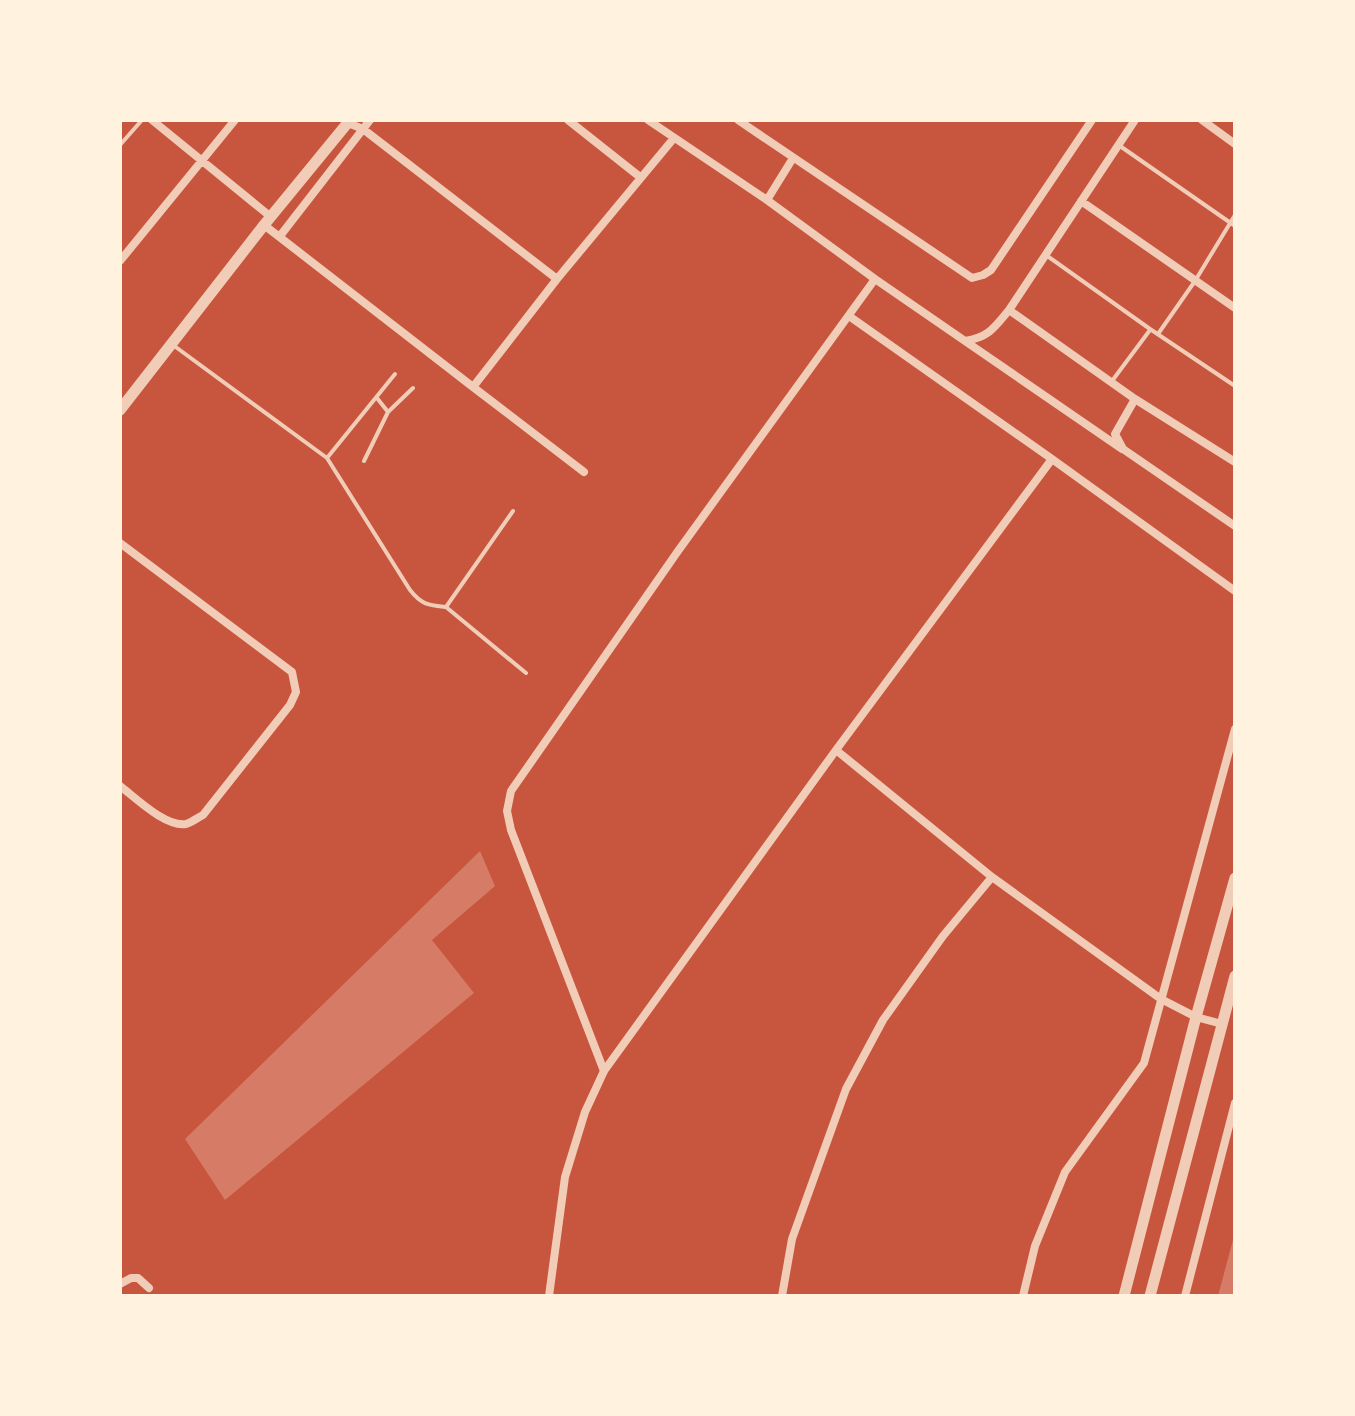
<svg xmlns="http://www.w3.org/2000/svg" width="1355" height="1416" viewBox="0 0 1355 1416" font-family="'Exo 2',sans-serif">
  <style>
    .building { fill: #d67c66 }
    .lines { fill: none; stroke-linecap: round; stroke-linejoin: round }
    .service { stroke: #f1ccb7; stroke-width: 4 }
    .minor { stroke: #f1ccb7; stroke-width: 8 }
    .tertiary { stroke: #f1ccb7; stroke-width: 11 }
  </style>
  <rect width="100%" height="100%" fill="#c8553d"/>
  <!-- building -->
  <path class="building" d="M480 851 495 886 432 940 474 993 225 1200 185 1139Z
    M1234 1236 1235 1296H1218Z"/>
  <g class="lines">
    <!-- service -->
    <path class="service" d="M120 145 142 120
      M1120 146 1235 226
      M1046 255 1150 329 1235 386
      M1158 334 1195 281 1235 215
      M173 345 327 458 410 590C422 605 428 605 446 607L513 511
      M1112 381 1150 330
      M377 398 388 412
      M327 458 395 374
      M364 461 388 412 413 388
      M446 607 526 673"/>
    <!-- minor -->
    <path class="minor" d="M152 120 271 217
      M568 120 640 177
      M648 120 767 200 875 279 965 341C989 337 994 328 1009 310L1135 120
      M738 120 972 278 983 275 991 270 1092 120
      M1202 120 1235 144
      M348 123 363 129 557 279
      M767 200 793 158
      M1081 201 1235 308
      M264 225 473 387 557 279 674 138
      M280 236 370 120
      M120 261 235 120
      M1009 310 1135 399 1235 462
      M849 316 1052 459 1235 591
      M965 341 1122 449
      M473 387 584 472
      M1135 399 1115 434 1123 449 1235 526
      M120 543 292 672 296 692 290 705 203 815C197 818 192 822 186 824 165 827 136 798 120 786
      M836 750 992 877 1161 999 1196 1017 1222 1024
      M604 1071 511 830 507 811 511 791 678 551 875 279
      M120 1284 131 1278H138L149 1288
      M549 1296 565 1177 585 1112 604 1071 836 750 1052 459
      M782 1296 792 1239 846 1089 883 1020 943 936 992 877
      M1023 1296 1035 1246 1065 1172 1144 1063 1235 729
      M1185 1296 1235 1103"/>
    <!-- tertiary -->
    <path class="tertiary" d="M120 410 264 225 350 120
      M1124 1296 1196 1017 1235 878
      M1150 1296 1235 976"/>
  </g>
  <!-- border -->
  <rect width="1355" height="1416" fill="none" stroke="#fff3e0" stroke-width="244"/>
</svg>
